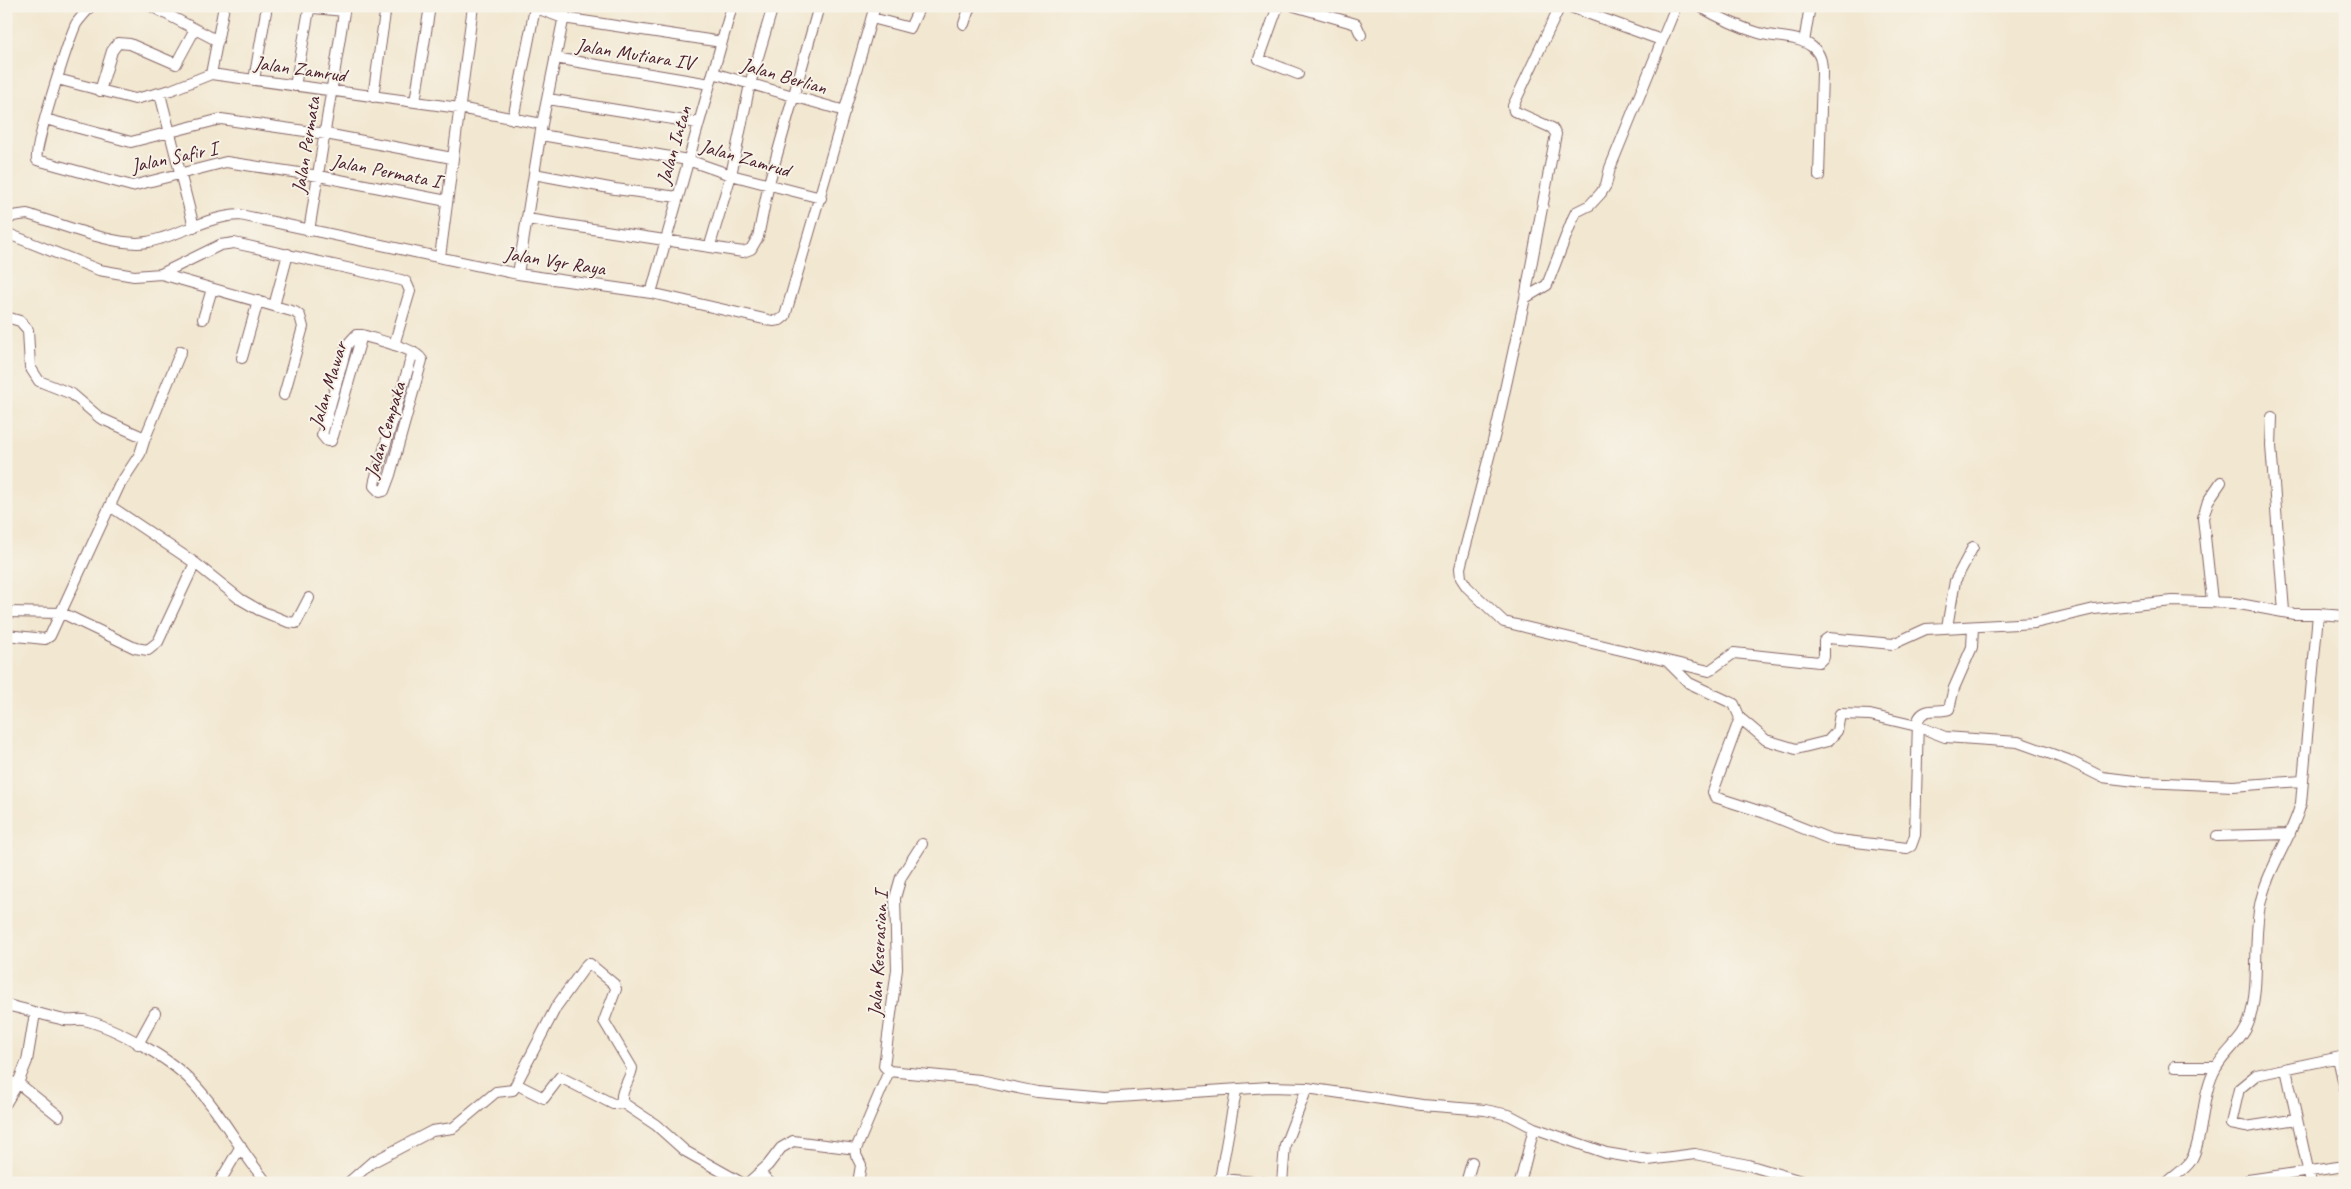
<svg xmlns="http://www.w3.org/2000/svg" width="2351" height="1189" viewBox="0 0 2351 1189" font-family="Caveat,sans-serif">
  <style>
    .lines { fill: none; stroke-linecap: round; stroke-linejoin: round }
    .street-casing { stroke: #856565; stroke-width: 12 }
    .street { stroke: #fff; stroke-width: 10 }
    .labels { text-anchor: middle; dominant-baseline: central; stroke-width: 4; stroke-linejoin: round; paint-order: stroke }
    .street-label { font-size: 20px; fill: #4a1f2b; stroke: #f7f3e8 }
  </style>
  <rect width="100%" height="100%" fill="#f7f3e8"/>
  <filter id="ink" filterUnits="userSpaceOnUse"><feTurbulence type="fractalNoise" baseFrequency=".02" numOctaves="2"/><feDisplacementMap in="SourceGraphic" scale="10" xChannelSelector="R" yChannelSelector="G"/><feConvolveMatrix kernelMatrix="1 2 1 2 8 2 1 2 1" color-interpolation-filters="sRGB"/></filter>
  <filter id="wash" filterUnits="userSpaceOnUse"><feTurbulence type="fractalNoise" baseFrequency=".0096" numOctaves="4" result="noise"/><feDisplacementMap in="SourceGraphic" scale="20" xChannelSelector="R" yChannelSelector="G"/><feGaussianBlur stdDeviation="1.12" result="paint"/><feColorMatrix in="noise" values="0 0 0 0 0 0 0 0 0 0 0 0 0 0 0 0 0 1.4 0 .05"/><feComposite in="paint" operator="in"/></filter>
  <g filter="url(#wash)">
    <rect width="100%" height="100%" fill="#f2e7d0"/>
  </g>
  <g filter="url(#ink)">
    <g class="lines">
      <!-- street casing -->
      <g class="street-casing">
        <path id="street" d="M91 6C86 12 80 18 76 24 69 39 33 149 37 160L132 186 226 162 319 176 447 201
          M151 6 218 41
          M531 6 563 18 722 42
          M1278 6 1259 59 1298 74
          M1294 6 1356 24 1361 35
          M1560 6 1513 106 1514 111 1552 128 1556 134 1525 298 1497 426 1460 568 1461 578 1467 587 1504 622 1709 671 1734 653 1819 662 1824 657V641L1828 638 1893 644 1926 629 2035 623 2094 609 2173 601 2234 603 2294 614H2318
          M1568 6 1661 40
          M1699 6C1718 17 1738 27 1759 33 1775 38 1798 36 1811 46 1821 53 1822 62 1822 73L1819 176
          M872 18 910 28 920 6
          M964 24 970 6
          M1804 42 1810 6
          M555 58 710 84
          M713 73 845 111
          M211 74 224 6
          M57 79 135 99 171 90 211 74 459 108 542 124
          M254 80 267 6
          M295 86 309 10 314 8 344 11
          M100 91 112 51 118 43 130 44 176 64 195 29
          M160 94 194 227
          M373 97 386 6
          M548 99 698 123
          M415 102 430 6
          M45 119 131 142 221 119 326 134 452 158
          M513 119 535 8
          M541 135 688 160 731 175 821 198
          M534 174 615 189 678 197
          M527 219 743 252 751 249 758 237 769 183 819 6
          M6 221 13 216 27 214C58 223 118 248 147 242 179 236 207 216 240 215L518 274 651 293 773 321 780 320 785 316 875 6
          M309 231 345 6
          M6 233 99 270 134 276 161 274 295 312 300 316 303 327 284 395
          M710 245 731 175 750 84 773 6
          M440 257 473 6
          M161 274 220 245 234 243 401 280 406 282 410 291 394 345
          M518 274 542 124 566 6
          M651 293 732 6
          M1525 298 1547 285 1573 218 1576 212 1590 205 1601 193 1606 185 1610 168 1676 6
          M274 306 288 254
          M6 317 20 321 28 330 30 367 39 381 72 394 100 418 145 438 140 454 119 486 50 636 45 639 6 635
          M203 319 212 289
          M362 335H356L347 345 322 435 327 441H331L333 436 362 335C376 340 416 348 422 360L390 475 384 491 380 492 374 486 375 480 413 352
          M242 358 258 301
          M2272 417 2271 446 2284 611
          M145 438 181 351
          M110 506 195 563 240 599 259 610 288 622 296 623 309 598
          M2212 601 2203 518 2208 501 2221 482
          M6 612 62 613 135 648 148 650 158 642 195 563
          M1947 627 1955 581 1973 547
          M1668 662 1689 683 1734 704 1740 718 1766 740 1796 749 1828 741 1837 731 1840 714 1870 715 1917 726 1945 737 2018 742 2068 760 2102 777 2143 782 2233 786 2302 781
          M1740 718 1713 792 1715 797 1765 813 1830 839 1907 848 1911 846 1915 835 1918 720C1924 706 1938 713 1949 709L1954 688 1972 647 1973 627
          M2217 836 2290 834
          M6 1005C26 1009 45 1016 65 1020 72 1021 78 1019 84 1020 115 1027 171 1059 192 1082 221 1112 240 1151 267 1183
          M138 1044 155 1013
          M2338 1058 2345 1089
          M2174 1067H2216
          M2286 1069 2311 1183
          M889 1071 884 1066 897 969 895 898 901 877 922 844
          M6 1082 18 1083 27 1061 35 1013
          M516 1084 544 1098 560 1077 613 1104 623 1103 656 1125 685 1151 742 1183
          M1236 1091 1220 1179 1268 1183
          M6 1103 18 1083 59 1116
          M2297 1119 2246 1127 2231 1124 2239 1089 2256 1075 2345 1056
          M856 1149V1155L861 1165 858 1183
          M760 1173 770 1183
          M2248 1180 2345 1166
          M219 1183 241 1146
          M348 1183 371 1163 432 1131 453 1128 496 1092 513 1090 556 1007 587 964H590L614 984 616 989 604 1021 632 1068C631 1079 618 1093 623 1103
          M748 1183 768 1165 781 1148 793 1141 856 1149 889 1071 980 1080 1037 1092 1104 1098 1269 1087 1307 1088 1422 1105 1485 1110 1509 1115 1534 1128 1606 1153 1648 1160 1695 1154 1748 1165 1808 1183
          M1282 1183 1285 1145 1307 1088
          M1466 1183 1472 1162
          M1520 1183 1534 1128
          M2167 1183C2174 1176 2184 1170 2190 1162 2204 1141 2200 1095 2216 1068 2226 1050 2245 1039 2250 1018 2260 981 2253 942 2260 905 2267 869 2292 838 2301 803L2318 614 2345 616"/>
      </g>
      <!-- street -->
      <use href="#street" class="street"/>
    </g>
  </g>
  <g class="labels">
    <!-- street labels -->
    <g class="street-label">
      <text transform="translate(635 54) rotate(9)">Jalan Mutiara IV</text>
      <text transform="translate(300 69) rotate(8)">Jalan Zamrud</text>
      <text transform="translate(784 76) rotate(16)">Jalan Berlian</text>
      <text transform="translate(306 145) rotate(-81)">Jalan Permata</text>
      <text transform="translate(674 145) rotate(-74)">Jalan Intan</text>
      <text transform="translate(174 157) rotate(-12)">Jalan Safir I</text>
      <text transform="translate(745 158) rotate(16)">Jalan Zamrud</text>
      <text transform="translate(386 171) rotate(11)">Jalan Permata I</text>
      <text transform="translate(555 261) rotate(9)">Jalan Vgr Raya</text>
      <text transform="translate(328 385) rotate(-73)">Jalan Mawar</text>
      <text transform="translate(385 430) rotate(-73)">Jalan Cempaka</text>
      <text transform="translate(878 954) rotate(-87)">Jalan Keserasian I</text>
    </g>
  </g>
  <!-- margin -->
  <rect width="2351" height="1189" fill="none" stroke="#f7f3e8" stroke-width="25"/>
</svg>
